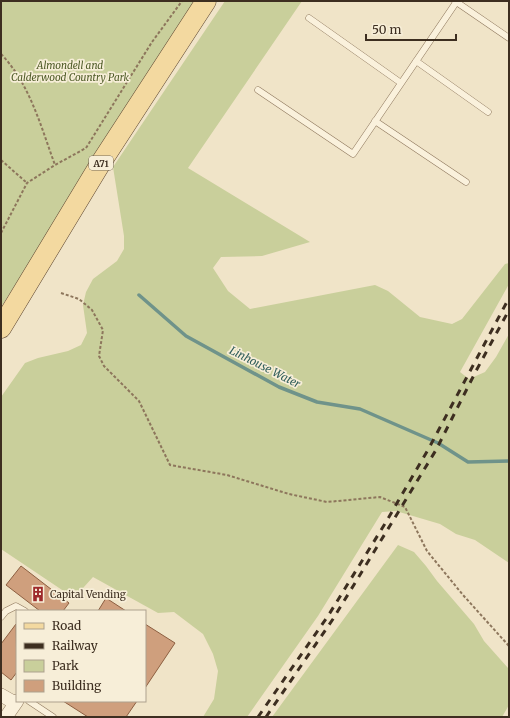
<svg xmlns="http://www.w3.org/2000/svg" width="510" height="718" viewBox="0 0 510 718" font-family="Merriweather,serif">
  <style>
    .green { fill: #c9cf9b }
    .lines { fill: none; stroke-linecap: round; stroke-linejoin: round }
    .stream { stroke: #6f938a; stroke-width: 3.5 }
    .building { fill: #cf9f7d; stroke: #8d5f41 }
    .service-casing { stroke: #8d765c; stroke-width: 7 }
    .minor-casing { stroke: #8d765c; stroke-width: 14 }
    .primary-casing { stroke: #5b4430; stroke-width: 21 }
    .path { stroke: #8d765c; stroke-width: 2; stroke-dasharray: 3 2; stroke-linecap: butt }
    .service { stroke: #faf1dc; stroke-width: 6 }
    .minor { stroke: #faf1dc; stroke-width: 13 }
    .primary { stroke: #f3d9a0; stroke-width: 20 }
    .rail { stroke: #3d2e20; stroke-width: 3; stroke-dasharray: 7 7; stroke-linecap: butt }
    .labels { text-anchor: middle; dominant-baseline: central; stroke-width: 3.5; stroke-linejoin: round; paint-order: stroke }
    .shield { fill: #f7eed8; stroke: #756857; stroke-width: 1 }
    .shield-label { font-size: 9px; font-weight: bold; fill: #3d2e20 }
    .park-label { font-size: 10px; font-style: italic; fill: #4d5a26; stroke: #f7eed8 }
    .poi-label { font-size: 10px; fill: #3d2e20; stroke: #f7eed8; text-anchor: start }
    .water-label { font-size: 11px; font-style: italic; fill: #2f5d5a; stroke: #f7eed8 }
  </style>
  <rect width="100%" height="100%" fill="#f0e4c8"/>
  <!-- green -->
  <path class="green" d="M1 1H197L1 307Z
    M225 1H302L188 168 310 242 262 256 221 257 213 268 228 291 250 309 375 285 388 291 420 317 452 324 462 319 505 264 509 263V284L460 372 469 379 485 372 496 357 509 334V563L475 540 456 534 440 524 396 511 382 512 318 616 247 717H203L214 699 218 671 213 654 203 634 174 612 158 613 93 577 74 598 1 549V397L25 363 38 358 68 351 81 345 87 333 83 305 86 292 93 279 117 261 124 249V236L113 167Z
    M398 545 414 552 426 566 437 581 474 624 484 641 508 668 509 705 502 717H272Z"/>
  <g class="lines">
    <!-- stream -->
    <path class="stream" d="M139 295 186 336 279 387 317 402 360 409 438 443 468 462 509 461"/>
  </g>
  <!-- building -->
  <path class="building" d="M21 566 69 603 63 611H40L6 585Z
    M106 598 126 611H98Z
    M16 624 17 672 11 680 1 672V644Z
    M145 624 175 643 145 688Z
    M63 701H137L126 717H88Z"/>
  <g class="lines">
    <!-- service casing -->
    <g class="service-casing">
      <path id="service" d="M455 1 509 38
        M309 18 401 83
        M416 61 488 112
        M258 90 353 154 457 1
        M375 121 466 182
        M1 617 6 611 16 606 25 611
        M29 701 53 717"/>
    </g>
    <!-- minor casing -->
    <g class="minor-casing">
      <path id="minor" d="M1 695 15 703
        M6 717 17 701"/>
    </g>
    <!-- primary casing -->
    <g class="primary-casing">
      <path id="primary" d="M1 328 102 161 206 1"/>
    </g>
    <!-- path -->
    <path class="path" d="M1 54C30 84 41 127 55 165
      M1 160 27 183
      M1 233 27 183 55 165 86 148 152 42 182 1
      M61 293 79 299 92 310 103 330 99 356 104 366 139 401 170 465 227 475 289 494 327 502 380 497 405 507 427 551 463 595 509 646"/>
    <!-- service -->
    <use href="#service" class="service"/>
    <!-- minor -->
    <use href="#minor" class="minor"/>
    <!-- primary -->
    <use href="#primary" class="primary"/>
    <!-- rail -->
    <path class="rail" d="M258 717 328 616 386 522 429 448 509 298
      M266 717 333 619 391 524 436 450 476 371 509 310"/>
  </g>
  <!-- icons -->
  <defs>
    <g id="building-bare" transform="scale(1.2)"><path d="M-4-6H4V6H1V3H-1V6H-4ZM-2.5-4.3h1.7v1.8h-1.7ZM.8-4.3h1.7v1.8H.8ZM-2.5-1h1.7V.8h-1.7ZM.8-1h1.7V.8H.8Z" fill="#9e2a2b" stroke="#f7eed8" stroke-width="2.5" paint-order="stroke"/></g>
  </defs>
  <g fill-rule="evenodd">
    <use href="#building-bare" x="38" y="594"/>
  </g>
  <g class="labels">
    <!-- shield labels -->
    <rect class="shield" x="89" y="156" width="24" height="14" rx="3"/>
    <g class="shield-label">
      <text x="101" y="163">A71</text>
    </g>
    <!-- park labels -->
    <g class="park-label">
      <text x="70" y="65">Almondell and<tspan x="70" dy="12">Calderwood Country Park</tspan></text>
    </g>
    <!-- poi labels -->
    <g class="poi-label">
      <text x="50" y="594">Capital Vending</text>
    </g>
    <!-- water labels -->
    <g class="water-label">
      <text transform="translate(265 367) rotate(27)">Linhouse Water</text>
    </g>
  </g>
  <!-- border -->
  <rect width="510" height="718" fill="none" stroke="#3d2e20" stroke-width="4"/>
  <!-- legend -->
  <rect x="16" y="610" width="130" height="92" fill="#f7eed8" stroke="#ada18e"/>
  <rect x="24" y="623" width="20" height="6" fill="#f3d9a0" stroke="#ada18e"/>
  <text x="52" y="630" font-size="12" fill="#3d2e20">Road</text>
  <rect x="24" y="643" width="20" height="6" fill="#3d2e20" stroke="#ada18e"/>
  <text x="52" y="650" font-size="12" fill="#3d2e20">Railway</text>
  <rect x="24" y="660" width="20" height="12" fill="#c9cf9b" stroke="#ada18e"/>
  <text x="52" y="670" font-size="12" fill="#3d2e20">Park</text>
  <rect x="24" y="680" width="20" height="12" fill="#cf9f7d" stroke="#ada18e"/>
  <text x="52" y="690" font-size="12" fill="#3d2e20">Building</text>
  <!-- scale -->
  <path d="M366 34v6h90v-6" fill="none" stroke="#3d2e20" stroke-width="2"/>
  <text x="372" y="34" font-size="12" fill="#3d2e20" stroke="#f7eed8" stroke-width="3" paint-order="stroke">50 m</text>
</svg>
